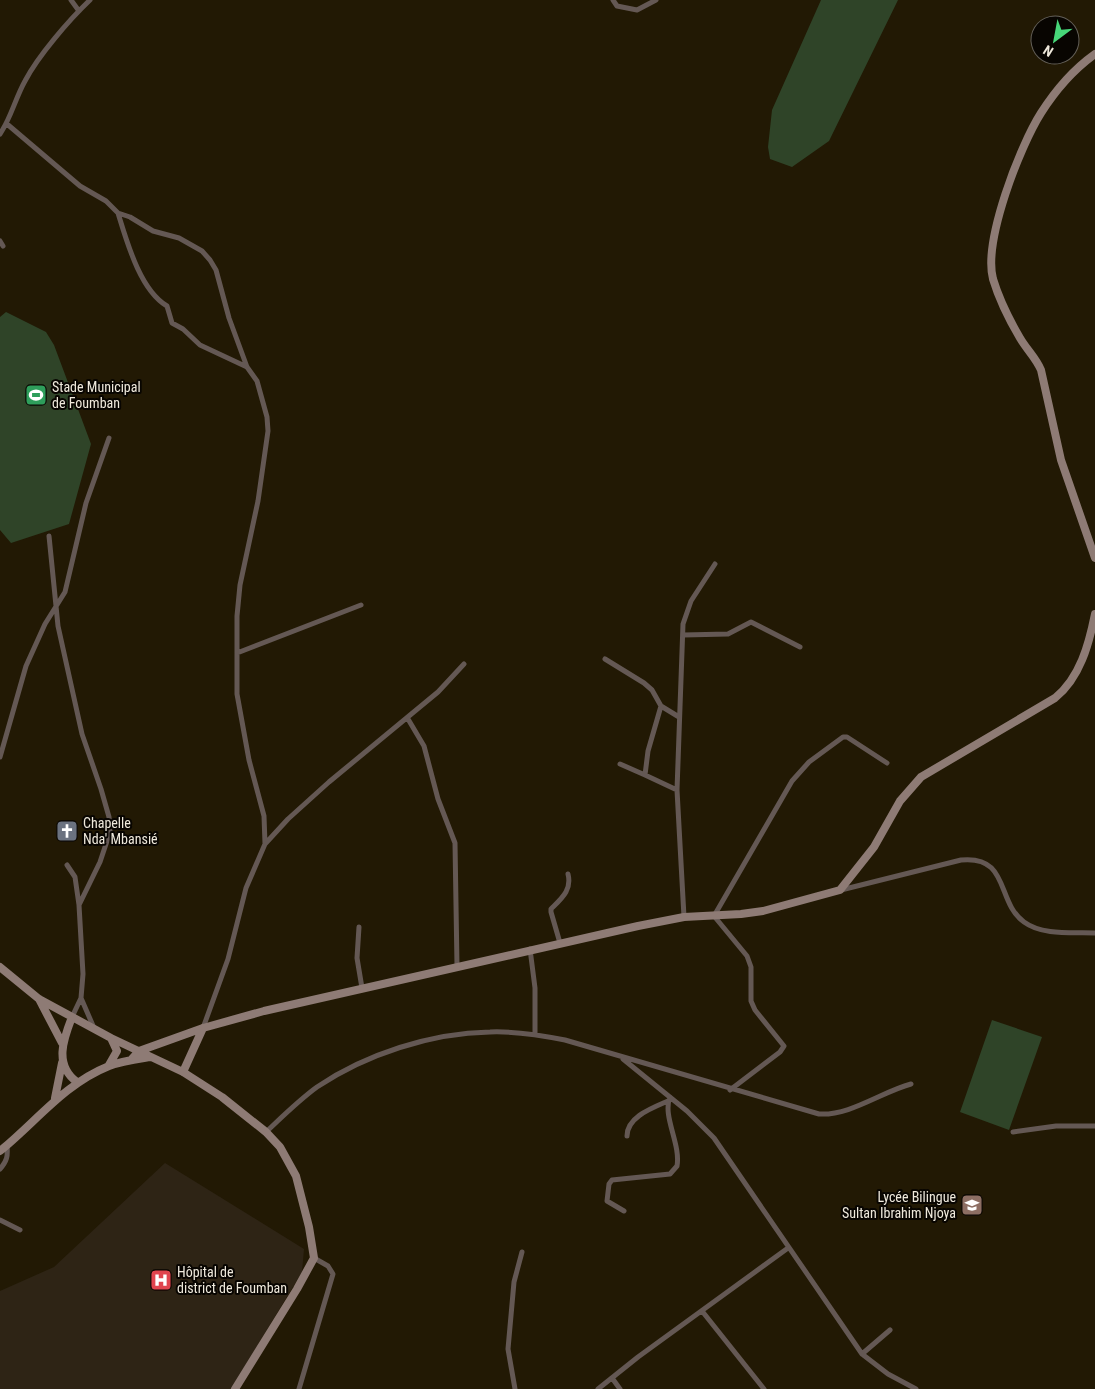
<svg xmlns="http://www.w3.org/2000/svg" width="1095" height="1389" viewBox="0 0 1095 1389" font-family="'Roboto Condensed',sans-serif">
  <style>
    .medical { fill: #2e2415 }
    .green { fill: #2f4428 }
    .lines { fill: none; stroke-linecap: round; stroke-linejoin: round }
    .street { stroke: #645854; stroke-width: 5 }
    .secondary { stroke: #8e7b75; stroke-width: 8 }
    .labels { text-anchor: middle; dominant-baseline: central; stroke-width: 4; stroke-linejoin: round; paint-order: stroke }
    .poi-label { font-size: 14px; fill: #efe9dc; stroke: #080501; text-anchor: start }
  </style>
  <rect width="100%" height="100%" fill="#221904"/>
  <!-- medical -->
  <path class="medical" d="M165 1163 304 1249 302 1272 231 1389H0V1291L54 1267Z"/>
  <!-- green -->
  <path class="green" d="M821 0H898L829 141 792 167 770 159 768 147 772 110Z
    M6 312 46 332 54 345 91 444 69 524 11 543 0 530V317Z
    M992 1020 1042 1037 1009 1130 960 1112Z"/>
  <g class="lines">
    <!-- street -->
    <path class="street" d="M71 0 79 11
      M613 0 617 6 637 10 656 0
      M7 124 80 186 106 201 118 213 130 217 153 231 179 238 202 251 210 260 216 270 229 318 247 367 257 381 267 417 268 431 258 501 240 585 237 616V694L249 760 264 816 265 844
      M0 134C11 118 15 99 25 81 38 56 69 20 90 0
      M118 213C127 242 140 290 167 306L172 323 183 329 200 345 247 367
      M0 241 3 246
      M49 536 58 626 82 734 101 789 109 817 110 832 100 862 79 905 83 974 81 998 72 1017
      M683 635 728 634 751 622 800 647
      M237 653 361 605
      M605 659 644 683 652 690 661 706 679 717
      M661 706 648 751 645 775 677 790
      M408 719 424 746 438 799 455 843 457 966
      M0 757 26 666 45 624 65 592 86 503 109 438
      M620 764 645 775
      M67 865 75 877 79 905
      M841 890 961 860C1010 855 996 902 1024 922 1043 936 1073 932 1095 933
      M684 917 677 790 683 624 691 601 715 564
      M359 927 357 958 362 988
      M560 943 551 912V909C562 898 572 890 568 874
      M530 949 535 988V1034
      M81 998 94 1028
      M203 1028 228 959 246 888 265 844 288 819 329 782 438 692 464 664
      M623 1059 687 1111 714 1138 862 1354 888 1374 916 1389
      M730 1090 780 1052 784 1046 755 1010 751 1001V967L747 956 714 916 792 781 809 762 843 737H847L887 763
      M266 1132C282 1117 299 1100 317 1087 366 1054 431 1033 490 1032 515 1031 540 1035 565 1040L819 1114C850 1116 881 1092 911 1084
      M1013 1132 1056 1126H1095
      M627 1136C627 1117 652 1108 668 1101
      M0 1169C7 1161 8 1156 7 1146
      M624 1211 607 1201 609 1184 612 1180 670 1174 677 1166C681 1144 662 1116 670 1097
      M0 1220 20 1230
      M702 1311 764 1389
      M862 1354 890 1330
      M612 1378 620 1389
      M299 1389 333 1274 328 1266 314 1258
      M515 1389 508 1349 514 1282 522 1252
      M598 1389 638 1357 788 1248"/>
    <!-- secondary -->
    <path class="secondary" d="M1095 54C1074 69 1055 91 1041 113 1020 146 983 241 993 279 999 299 1010 321 1020 338 1027 350 1036 358 1041 370L1061 460 1095 558
      M0 967 39 999 111 1038 117 1051 109 1065
      M39 999 62 1043
      M72 1017C63 1040 54 1065 77 1082
      M111 1038 183 1072 222 1097 266 1132 280 1147 296 1176 309 1227 314 1258 297 1289 235 1389
      M131 1060 139 1051 203 1028 264 1011 638 926 684 917 741 914 763 911 840 890 874 847 900 801 921 777 1055 698C1080 678 1089 644 1095 614
      M183 1072 203 1028
      M55 1098 62 1063
      M0 1151C36 1122 64 1084 109 1066 121 1061 137 1059 150 1057"/>
  </g>
  <!-- icons -->
  <defs>
    <g id="stadium-square" transform="scale(1.125)"><rect x="-9" y="-9" width="18" height="18" rx="4" fill="#2e9e5b" stroke="#080501"/><path d="M0-5a6.5 5 0 1 0 0 10a6.5 5 0 1 0 0-10ZM-3.5-1.8h7v3.6h-7Z" fill="#fff"/></g>
    <g id="church-square" transform="scale(1.125)"><rect x="-9" y="-9" width="18" height="18" rx="4" fill="#6b7280" stroke="#080501"/><path d="M-1.2-6h2.4v3.5h3.3v2.4h-3.3V6h-2.4V-.1h-3.3v-2.4h3.3Z" fill="#fff"/></g>
    <g id="school-square" transform="scale(1.125)"><rect x="-9" y="-9" width="18" height="18" rx="4" fill="#8d6e63" stroke="#080501"/><path d="M0-5L7-2L0 1L-7-2ZM-4 1L0 2.5L4 1V4Q0 6-4 4Z" fill="#fff"/></g>
    <g id="hospital-square" transform="scale(1.125)"><rect x="-9" y="-9" width="18" height="18" rx="4" fill="#e0444e" stroke="#080501"/><path d="M-5-5h3v3.5h4V-5h3V5h-3V1.5h-4V5h-3Z" fill="#fff"/></g>
  </defs>
  <g fill-rule="evenodd">
    <use href="#stadium-square" x="36" y="395"/>
    <use href="#church-square" x="67" y="831"/>
    <use href="#school-square" x="972" y="1205"/>
    <use href="#hospital-square" x="161" y="1280"/>
  </g>
  <g class="labels">
    <!-- poi labels -->
    <g class="poi-label">
      <text x="52" y="387">Stade Municipal<tspan x="52" dy="16">de Foumban</tspan></text>
      <text x="83" y="823">Chapelle<tspan x="83" dy="16">Nda' Mbansié</tspan></text>
      <text x="956" y="1197" text-anchor="end">Lycée Bilingue<tspan x="956" dy="16">Sultan Ibrahim Njoya</tspan></text>
      <text x="177" y="1272">Hôpital de<tspan x="177" dy="16">district de Foumban</tspan></text>
    </g>
  </g>
  <!-- north arrow -->
  <g transform="translate(1055 40) rotate(212)"><circle r="24" fill="#080501" stroke="#646059"/>
  <path d="M0-4L9 19L0 12L-9 19Z" fill="#47d779"/>
  <text y="-8" font-size="14" font-weight="bold" text-anchor="middle" fill="#efe9dc">N</text>
  </g>
</svg>
